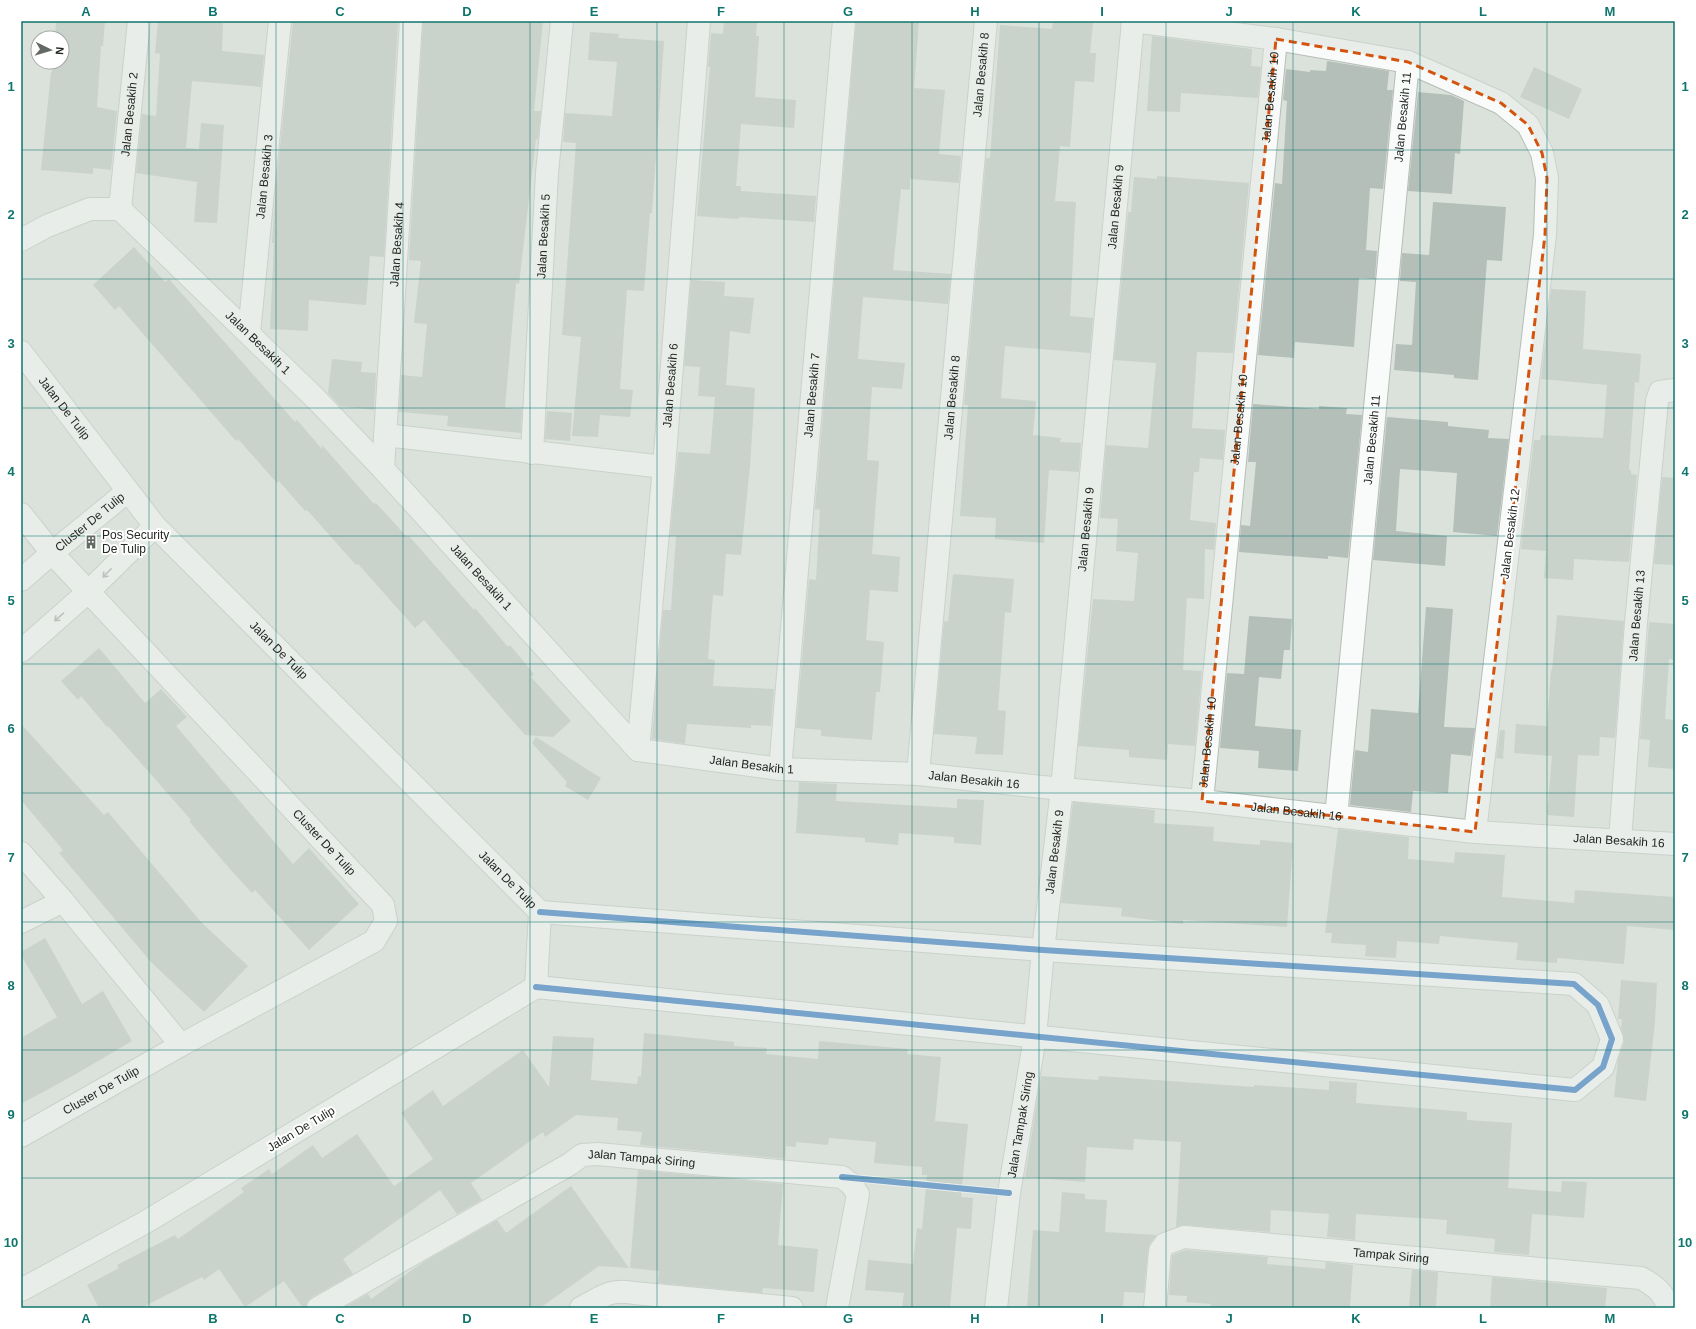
<svg xmlns="http://www.w3.org/2000/svg" width="1696" height="1329" viewBox="0 0 1696 1329" font-family="Helvetica,sans-serif">
  <style>
    .building { fill: #b4bfb9 }
    .lines { fill: none; stroke-linecap: round; stroke-linejoin: round }
    .minor-casing { stroke: #b7bdb7; stroke-width: 24 }
    .minor { stroke: #f9fbfa; stroke-width: 22 }
    .cycleway-casing { stroke: #fff; stroke-width: 8 }
    .cycleway { stroke: #0057b8; stroke-width: 6 }
    .oneway { stroke: #999c99 }
    .marked { fill: none; stroke: #d4540e; stroke-width: 3; stroke-dasharray: 8 5; stroke-linejoin: round }
    .grid { fill: none; stroke: #0f766e; stroke-width: 1; stroke-opacity: 0.55 }
    .labels { text-anchor: middle; dominant-baseline: central; stroke-width: 4; stroke-linejoin: round; paint-order: stroke }
    .street-label { font-size: 12px; fill: #232823; stroke: #fff }
    .poi-label { font-size: 12px; fill: #232823; stroke: #fff; text-anchor: start }
    .neatline { fill: none; stroke: #0f766e; stroke-width: 1.5 }
    .grid-label { font-size: 13px; text-anchor: middle; font-weight: bold; fill: #0f766e }
  </style>
  <rect width="100%" height="100%" fill="#dae2db"/>
  <!-- building -->
  <path class="building" d="M56 21H105L103 46H101L97 107 117 111 111 170 93 168V174L41 170 51 72H52L53 62H62V38H55Z
    M158 21H200L223 23 222 51 264 55 261 87 192 81 186 148 199 149 201 123 224 125 217 223 194 222 197 182 136 173 142 114 156 116 160 54 155 53Z
    M293 21H398L384 257 370 256 366 305 309 300 308 331 270 329 274 243H272L276 186Z
    M423 21H543L534 111H541L538 140 536 139 519 284 516 283 505 408 522 409 521 433 447 426 448 416 399 412 401 375 422 377 427 324 414 323 421 261 409 260Z
    M724 21H757L756 36H759L755 97 796 100 794 128 741 124 736 186H741V191L816 196 814 222 739 217V219L697 216 710 67H708L711 33 723 34Z
    M856 21H919L914 88 945 90 939 154 961 156 959 183 910 179V190L901 189 893 270 951 274 948 304 863 297 858 359 905 363 902 389 872 387 867 460 879 461 872 554 900 557 898 592 870 590 866 640 884 642 880 692H876L872 740 821 736V730L796 728 809 579 816 580 820 510 815 509Z
    M1053 21 1093 23 1090 53H1096L1094 82 1075 81 1070 147 1060 146 1055 201 1076 202 1070 316 1093 318 1090 353 1005 346 1001 398 1036 401 1033 435 1061 438 1060 442 1081 443 1079 472 1049 470 1044 543 995 539 996 518 960 516 968 405H964L986 158H990L1000 25 1052 29Z
    M590 32 619 34 618 38 664 41 652 213H650L644 291 627 290 620 389 633 390 630 417 600 415 598 437 572 436 581 337 562 335 576 143 563 142 565 113 612 116 617 62 588 60Z
    M1152 36 1252 49 1251 66 1261 67 1258 98 1181 93 1180 112 1147 111Z
    M1327 61 1389 71 1387 90H1393L1383 189 1370 188 1366 250 1377 251 1375 279 1359 278 1354 347 1295 342 1294 358 1258 355 1275 183 1282 184 1287 101 1283 100 1286 69 1310 72V70L1326 71Z
    M1534 67 1582 89 1569 119 1520 97Z
    M1418 92 1451 95 1464 101 1460 154 1455 153 1452 194 1408 191Z
    M1157 176 1249 183 1233 353 1197 352 1192 428 1225 430 1223 460 1200 458 1199 472H1194L1190 520 1216 523 1214 550 1205 549 1204 599 1187 598 1183 670 1202 671 1195 746 1168 744 1167 760 1129 757V750L1078 746 1093 599 1134 601 1138 553 1116 551 1118 519 1100 518 1106 445 1148 448 1156 363 1114 360 1128 212H1131L1134 177 1157 179Z
    M1433 202 1506 207 1502 261 1487 260 1478 380 1454 378V375L1394 370 1396 344 1412 345 1416 282 1400 281 1402 253 1429 255Z
    M134 247 165 282 169 279 295 422 297 420 322 449V445L374 504 376 503 407 537 409 536 474 610 475 608 508 647 510 645 534 674 531 677 571 721 553 737 525 735 466 667 465 668 424 620 415 628 358 564 356 565 307 510 305 511 279 481 277 483 238 439 236 441 119 306 115 310 93 285Z
    M691 280 725 282 724 296 754 298 750 334 730 331 726 385 755 388 750 466 741 555 726 554 723 596 713 595 708 659 715 660 713 686 774 689 771 726 751 725V728L687 724 685 744 652 739 663 610H671L676 536H670L678 452 710 454 715 397 698 396 700 367 684 366Z
    M1551 289 1586 291 1583 349 1641 354 1639 383 1635 382 1629 470H1631V474L1637 475 1629 562 1574 559 1573 580 1544 578 1546 551 1521 549 1534 440H1540L1541 435 1603 438 1607 385 1541 379Z
    M332 359 362 362 361 372 376 373 374 410 340 406 328 393Z
    M1253 404 1319 409V406L1347 408 1346 414 1362 415 1348 558 1328 556V559L1239 552 1241 525 1250 526 1256 462H1248Z
    M547 411 572 413 570 441 545 439Z
    M1387 417 1448 422V426L1489 430 1488 438 1509 439 1497 536 1453 532 1457 473 1400 469 1396 531 1447 536 1445 566 1373 560Z
    M1662 477 1675 478V565L1654 564Z
    M953 574 1014 579 1011 613 1005 612 998 710 1006 711 1003 755 975 754 977 737 934 734 944 621 948 622Z
    M1426 607 1453 609 1444 727 1475 728 1471 756 1451 754 1448 793 1413 791 1411 812 1350 805 1355 750 1368 752 1371 709 1418 713Z
    M1557 615 1624 621 1615 738 1600 737 1599 756 1578 755 1574 817 1547 815 1552 756 1514 753 1516 724 1547 726 1551 670H1552Z
    M1249 616 1292 619 1290 650H1284L1281 679 1259 677 1255 726 1301 730 1298 771 1258 768 1259 751 1220 748 1227 673 1244 674Z
    M1649 622 1675 624V660L1669 659 1665 719 1675 720V769L1648 767 1650 740 1640 739Z
    M99 648 145 703 161 689 187 717 176 726 293 864 309 848 359 904 309 950 255 890 252 893 229 868 189 821 191 820 133 754 108 726 107 727 81 696 78 700 61 681Z
    M21 724 104 815 108 812 201 922 248 966 204 1012 151 962 59 853 63 850 21 800Z
    M1500 730H1505L1503 759 1496 758Z
    M536 737 601 778 588 800 565 786 567 782 532 743Z
    M799 782 837 784 836 801 957 808V799L984 800 981 845 954 843V837L899 833 898 845 865 842V838L796 833Z
    M1073 802 1155 810 1154 823 1214 827 1213 841 1260 845V840L1293 843 1287 927 1183 920V924L1121 916 1122 908 1061 903Z
    M1338 829 1409 837 1408 859 1454 863 1455 852 1505 855 1502 897 1574 903 1575 890 1675 897V930L1627 926 1624 964 1557 958V963L1516 960 1518 943 1440 936 1439 944 1397 941 1396 958 1365 956 1366 945 1331 943 1332 933H1325Z
    M45 938 82 1004 103 991 132 1041 76 1074 21 1104V1038L57 1017 21 955V952Z
    M1621 980 1657 983 1655 1022 1646 1101 1614 1097 1618 1060 1624 1042 1621 1029 1622 1019H1618Z
    M644 1033 734 1042V1046L767 1048 766 1054 818 1059 819 1041 908 1049 907 1054 941 1057 935 1121 968 1124 961 1197 973 1198 971 1229 957 1228 950 1308H902L904 1293 865 1290 868 1260 913 1264 917 1228 922 1229 927 1175H922V1167L874 1163 876 1142 829 1138 828 1145 796 1142V1147L786 1146 785 1159 640 1145 642 1132 617 1130 618 1118 576 1115 545 1137 543 1132 471 1183 482 1200 457 1214 440 1190 343 1259 353 1274 312 1297 307 1302 306 1308H303L284 1281 245 1307 219 1269 204 1280 202 1277 141 1308H99L87 1285 119 1268 117 1265 175 1235 178 1239 244 1192 241 1188 269 1169 272 1174 313 1145 322 1158 357 1134 394 1186 433 1159 401 1113 433 1090 443 1106 523 1050 549 1087 553 1036 594 1038 591 1080 637 1084 638 1076 641 1077Z
    M1041 1076 1098 1080 1099 1076 1254 1087V1085L1329 1090V1081L1357 1083 1356 1103 1467 1112V1120L1512 1123 1508 1188 1561 1192 1562 1181 1587 1182 1584 1218 1532 1214 1529 1255 1494 1252 1495 1239 1446 1234 1447 1220 1356 1214 1355 1240 1327 1237 1329 1214 1271 1210 1270 1232 1185 1225 1176 1227 1181 1142 1134 1139 1133 1150 1087 1147 1085 1182 1025 1177Z
    M638 1170 783 1184 778 1245 818 1249 814 1292 763 1288 762 1293 658 1283 659 1271 630 1268Z
    M571 1186 629 1268 599 1266 540 1308H343L368 1294 371 1299 425 1261 497 1220 506 1233Z
    M1062 1192 1085 1194V1199L1107 1200 1105 1232 1157 1235 1150 1244 1148 1250 1144 1293 1124 1292 1123 1308H1027L1033 1230 1059 1232Z
    M1186 1250 1268 1257 1267 1264 1325 1269 1326 1262 1353 1265 1350 1308H1210L1211 1304 1186 1302 1187 1296 1169 1295 1172 1255Z
    M1412 1270 1438 1272 1436 1308H1409Z
    M1492 1277 1607 1288 1605 1308H1490Z"/>
  <g class="lines">
    <!-- minor casing -->
    <g class="minor-casing">
      <g id="minor">
        <path d="M1132 21 1276 39 1408 62 1501 103 1528 125 1542 153 1547 178 1545 235 1475 832"/>
        <path id="s1" d="M120 209 316 399 383 469 638 750 780 769 918 774 1062 789 1202 801 1475 832 1675 844"/>
        <path id="s2" d="M120 209 139 21"/>
        <path d="M21 240 47 226 90 209H120"/>
        <path id="s3" d="M249 333 280 21"/>
        <path id="s4" d="M21 352 155 526 540 912 536 987 144 1223 21 1290"/>
        <path d="M385 435 664 467"/>
        <path id="s5" d="M532 453 547 173 562 21"/>
        <path id="s6" d="M383 469 411 21"/>
        <path id="s7" d="M21 514 52 553 383 905 386 921 374 941 181 1045"/>
        <path id="s8" d="M21 580 52 553 128 491"/>
        <path d="M21 651 89 591 155 526"/>
        <path id="s9" d="M638 750 664 467 699 21"/>
        <path id="s10" d="M780 769 844 21"/>
        <path id="s11" d="M918 774 986 21"/>
        <path id="s12" d="M1202 801 1276 39"/>
        <path id="s13" d="M1336 817 1408 62"/>
        <path id="s14" d="M1620 840 1636 623 1657 401 1660 392 1675 390"/>
        <path d="M21 853 63 901 21 922"/>
        <path d="M536 987 1575 1090 1603 1067 1612 1039 1598 1005 1574 984 1043 950 540 912"/>
        <path id="s15" d="M21 1136 181 1045 63 901"/>
        <path id="s16" d="M318 1308 570 1164 582 1155 598 1154 842 1177 851 1184 858 1194 837 1308"/>
        <path d="M581 1308C602 1297 610 1288 634 1293L792 1308"/>
        <path id="s17" d="M996 1308 1009 1193 1035 1037 1043 950 1062 789 1133 21"/>
        <path id="s18" d="M1155 1308 1160 1251 1165 1244 1184 1237 1641 1278C1655 1286 1664 1292 1668 1308"/>
      </g>
    </g>
    <!-- minor -->
    <use href="#minor" class="minor"/>
    <!-- cycleway casing -->
    <g class="cycleway-casing">
      <path id="cycleway" d="M536 987 1575 1090 1603 1067 1612 1039 1598 1005 1574 984 1043 950 540 912
        M842 1177 1009 1193"/>
    </g>
    <!-- cycleway -->
    <use href="#cycleway" class="cycleway"/>
  </g>
  <!-- one-way arrows -->
  <defs><path id="oneway-shaft" d="M-6 0H5M1.5-3L5.5 0L1.5 3" fill="none" stroke-width="1.6" stroke-linecap="round" stroke-linejoin="round"/></defs>
  <g class="oneway">
    <use href="#oneway-shaft" transform="translate(107 573) rotate(135)"/>
    <use href="#oneway-shaft" transform="translate(59 617) rotate(139)"/>
  </g>
  <!-- marked area -->
  <path d="M0 0H1696V1329H0ZM1276 39 1408 62 1501 103 1528 125 1542 153 1547 178 1545 235 1475 832 1202 801Z" fill="#dae2db" fill-opacity=".55" fill-rule="evenodd"/>
  <path class="marked" d="M1276 39 1408 62 1501 103 1528 125 1542 153 1547 178 1545 235 1475 832 1202 801Z"/>
  <!-- grid -->
  <path class="grid" d="M149 21V1308M276 21V1308M403 21V1308M530 21V1308M657 21V1308M784 21V1308M912 21V1308M1039 21V1308M1166 21V1308M1293 21V1308M1420 21V1308M1547 21V1308M21 150H1675M21 279H1675M21 408H1675M21 536H1675M21 664H1675M21 793H1675M21 922H1675M21 1050H1675M21 1178H1675"/>
  <!-- icons -->
  <defs>
    <g id="building-bare" transform="scale(1.08)"><path d="M-4-6H4V6H1V3H-1V6H-4ZM-2.5-4.3h1.7v1.8h-1.7ZM.8-4.3h1.7v1.8H.8ZM-2.5-1h1.7V.8h-1.7ZM.8-1h1.7V.8H.8Z" fill="#636963" stroke="#fff" stroke-width="2.5" paint-order="stroke"/></g>
  </defs>
  <g fill-rule="evenodd">
    <use href="#building-bare" x="91" y="542"/>
  </g>
  <g class="labels">
    <!-- street labels -->
    <g class="street-label">
      <text stroke="none"><textPath href="#s11" startOffset="702">Jalan Besakih 8</textPath></text>
      <text stroke="none"><textPath href="#s12" startOffset="707">Jalan Besakih 10</textPath></text>
      <text stroke="none"><textPath href="#s2" startOffset="95">Jalan Besakih 2</textPath></text>
      <text stroke="none"><textPath href="#s13" startOffset="703">Jalan Besakih 11</textPath></text>
      <text stroke="none"><textPath href="#s3" startOffset="157">Jalan Besakih 3</textPath></text>
      <text stroke="none"><textPath href="#s17" startOffset="1108">Jalan Besakih 9</textPath></text>
      <text stroke="none"><textPath href="#s5" startOffset="217">Jalan Besakih 5</textPath></text>
      <text stroke="none"><textPath href="#s6" startOffset="225">Jalan Besakih 4</textPath></text>
      <text stroke="none"><textPath href="#s1" startOffset="192">Jalan Besakih 1</textPath></text>
      <text stroke="none"><textPath href="#s9" startOffset="366">Jalan Besakih 6</textPath></text>
      <text stroke="none"><textPath href="#s10" startOffset="375">Jalan Besakih 7</textPath></text>
      <text stroke="none"><textPath href="#s11" startOffset="378">Jalan Besakih 8</textPath></text>
      <text stroke="none"><textPath href="#s4" startOffset="71">Jalan De Tulip</textPath></text>
      <text stroke="none"><textPath href="#s12" startOffset="383">Jalan Besakih 10</textPath></text>
      <text stroke="none"><textPath href="#s13" startOffset="379">Jalan Besakih 11</textPath></text>
      <text stroke="none"><textPath href="#s8" startOffset="90">Cluster De Tulip</textPath></text>
      <text stroke="none"><textPath href="#s17" startOffset="784">Jalan Besakih 9</textPath></text>
      <text transform="translate(1510 534) rotate(-83)">Jalan Besakih 12</text>
      <text stroke="none"><textPath href="#s1" startOffset="516">Jalan Besakih 1</textPath></text>
      <text stroke="none"><textPath href="#s14" startOffset="225">Jalan Besakih 13</textPath></text>
      <text stroke="none"><textPath href="#s4" startOffset="395">Jalan De Tulip</textPath></text>
      <text stroke="none"><textPath href="#s12" startOffset="59">Jalan Besakih 10</textPath></text>
      <text stroke="none"><textPath href="#s1" startOffset="864">Jalan Besakih 1</textPath></text>
      <text stroke="none"><textPath href="#s1" startOffset="1087">Jalan Besakih 16</textPath></text>
      <text stroke="none"><textPath href="#s1" startOffset="1411">Jalan Besakih 16</textPath></text>
      <text stroke="none"><textPath href="#s1" startOffset="1735">Jalan Besakih 16</textPath></text>
      <text stroke="none"><textPath href="#s7" startOffset="447">Cluster De Tulip</textPath></text>
      <text stroke="none"><textPath href="#s17" startOffset="460">Jalan Besakih 9</textPath></text>
      <text stroke="none"><textPath href="#s4" startOffset="719">Jalan De Tulip</textPath></text>
      <text stroke="none"><textPath href="#s15" startOffset="92">Cluster De Tulip</textPath></text>
      <text stroke="none"><textPath href="#s17" startOffset="185">Jalan Tampak Siring</textPath></text>
      <text transform="translate(301 1129) rotate(-31)">Jalan De Tulip</text>
      <text stroke="none"><textPath href="#s16" startOffset="365">Jalan Tampak Siring</textPath></text>
      <text stroke="none"><textPath href="#s18" startOffset="294">Tampak Siring</textPath></text>
    </g>
    <!-- poi labels -->
    <g class="poi-label">
      <text x="102" y="535">Pos Security<tspan x="102" dy="14">De Tulip</tspan></text>
    </g>
  </g>
  <!-- border -->
  <rect width="1696" height="1329" fill="none" stroke="#ffffff" stroke-width="44"/>
  <!-- north arrow -->
  <g transform="translate(50 50) rotate(95)"><circle r="19" fill="#ffffff" stroke="#a7a9a7"/>
  <path d="M0-3L7 15L0 10L-7 15Z" fill="#636963"/>
  <text y="-6" font-size="11" font-weight="bold" text-anchor="middle" fill="#232823">N</text>
  </g>
  <rect x="22" y="22" width="1652" height="1285" class="neatline"/>
  <g class="grid-label">
    <text x="86" y="16">A</text>
    <text x="213" y="16">B</text>
    <text x="340" y="16">C</text>
    <text x="467" y="16">D</text>
    <text x="594" y="16">E</text>
    <text x="721" y="16">F</text>
    <text x="848" y="16">G</text>
    <text x="975" y="16">H</text>
    <text x="1102" y="16">I</text>
    <text x="1229" y="16">J</text>
    <text x="1356" y="16">K</text>
    <text x="1483" y="16">L</text>
    <text x="1610" y="16">M</text>
    <text x="11" y="91">1</text>
    <text x="1685" y="91">1</text>
    <text x="11" y="219">2</text>
    <text x="1685" y="219">2</text>
    <text x="11" y="348">3</text>
    <text x="1685" y="348">3</text>
    <text x="11" y="476">4</text>
    <text x="1685" y="476">4</text>
    <text x="11" y="605">5</text>
    <text x="1685" y="605">5</text>
    <text x="11" y="733">6</text>
    <text x="1685" y="733">6</text>
    <text x="11" y="862">7</text>
    <text x="1685" y="862">7</text>
    <text x="11" y="990">8</text>
    <text x="1685" y="990">8</text>
    <text x="11" y="1119">9</text>
    <text x="1685" y="1119">9</text>
    <text x="11" y="1247">10</text>
    <text x="1685" y="1247">10</text>
    <text x="86" y="1323">A</text>
    <text x="213" y="1323">B</text>
    <text x="340" y="1323">C</text>
    <text x="467" y="1323">D</text>
    <text x="594" y="1323">E</text>
    <text x="721" y="1323">F</text>
    <text x="848" y="1323">G</text>
    <text x="975" y="1323">H</text>
    <text x="1102" y="1323">I</text>
    <text x="1229" y="1323">J</text>
    <text x="1356" y="1323">K</text>
    <text x="1483" y="1323">L</text>
    <text x="1610" y="1323">M</text>
  </g>
</svg>
